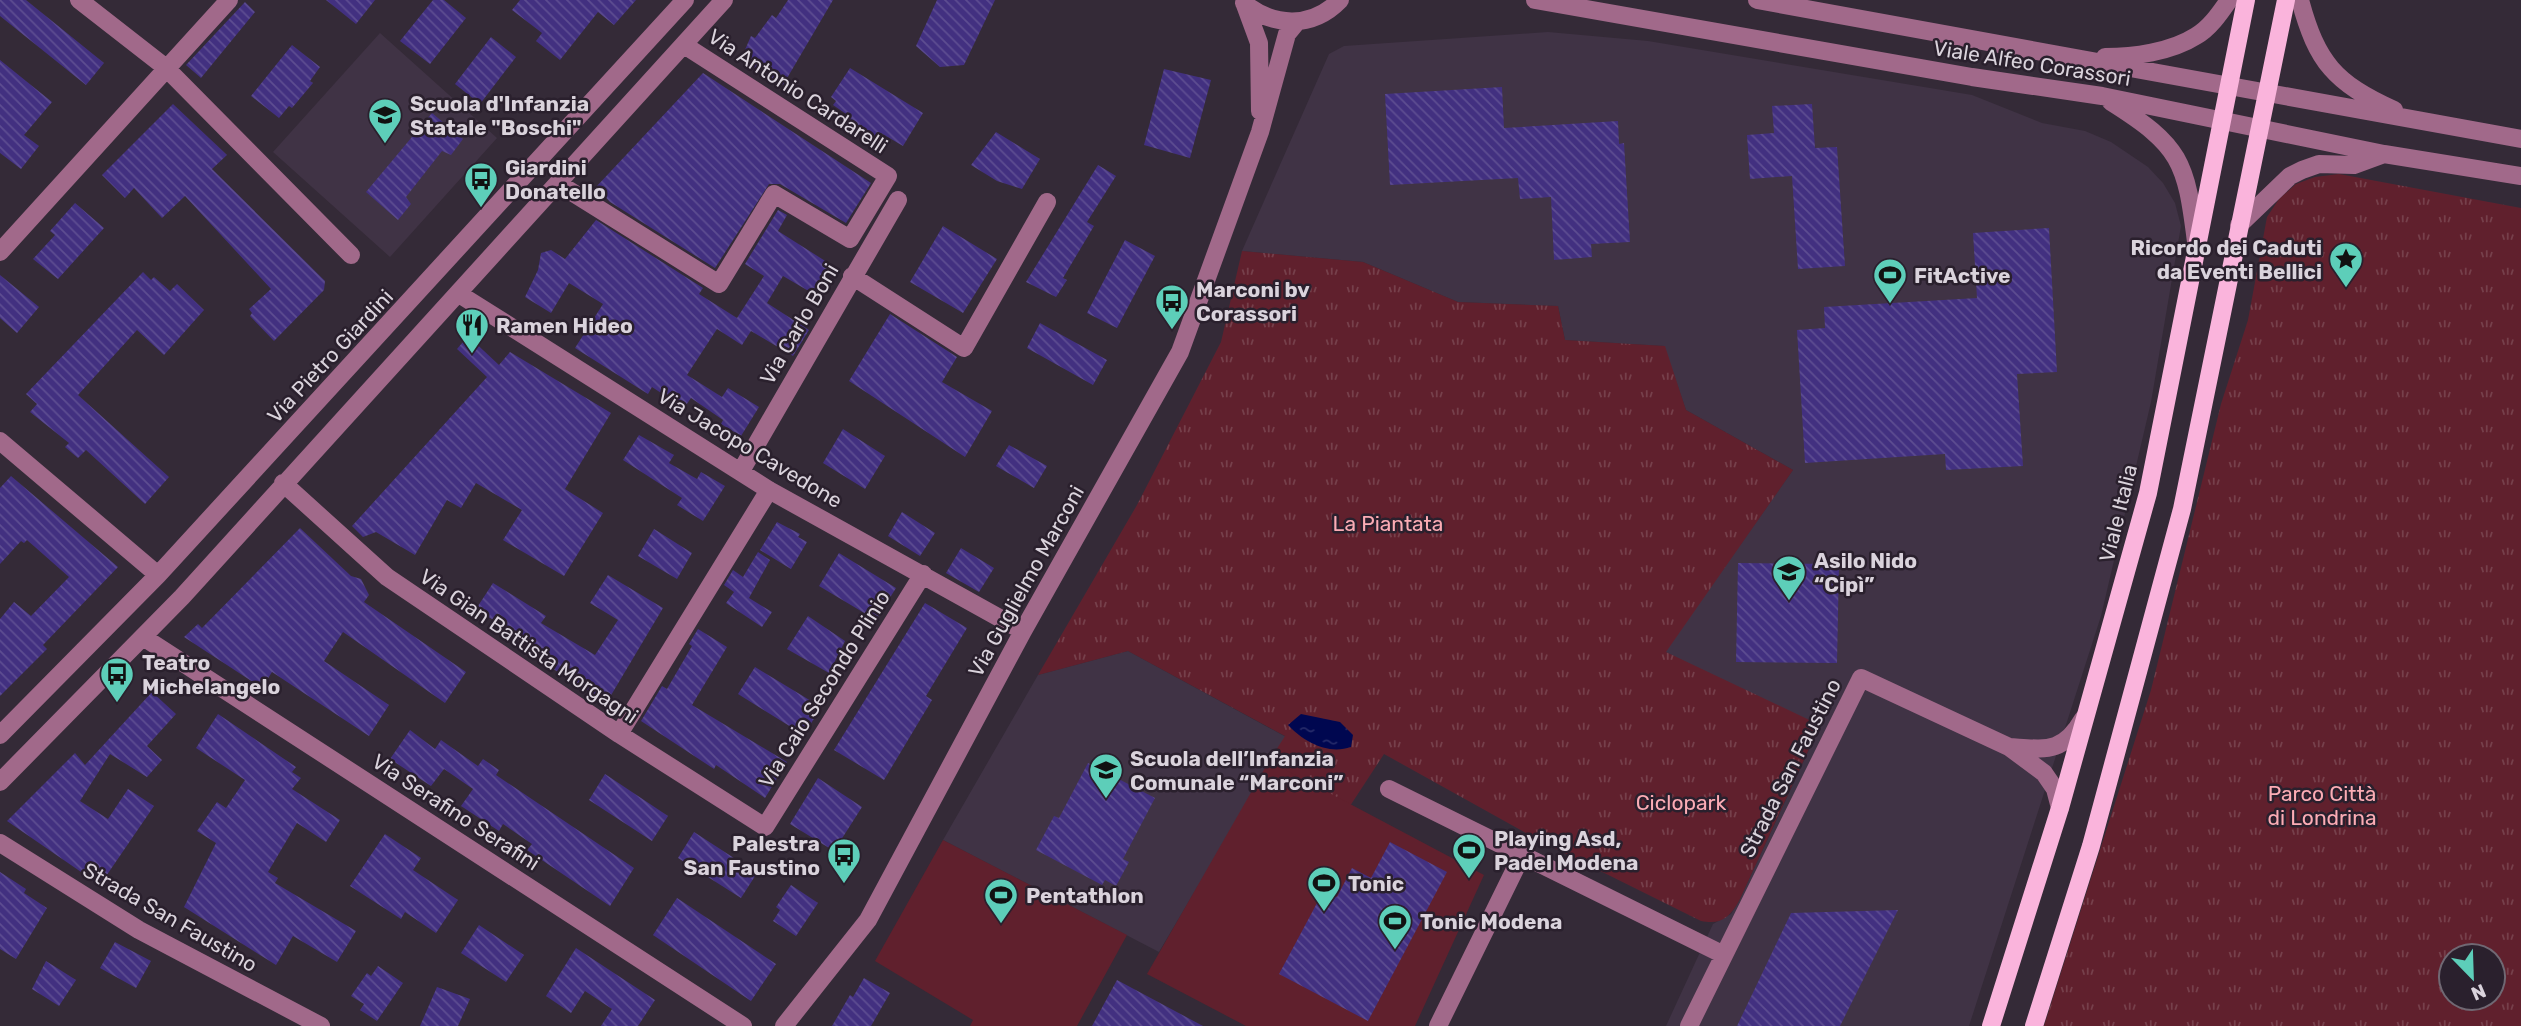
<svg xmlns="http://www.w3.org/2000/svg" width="2521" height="1026" viewBox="0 0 2521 1026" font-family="Rubik,sans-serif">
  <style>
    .built { fill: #403345 }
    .park { fill: url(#park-tufts); fill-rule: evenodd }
    .pitch { fill: #60202d }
    .water { fill: url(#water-ripples) }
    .building { fill: url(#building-back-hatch) }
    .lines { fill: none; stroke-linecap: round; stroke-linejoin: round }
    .minor { stroke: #a1698a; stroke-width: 18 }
    .major { stroke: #fab4dc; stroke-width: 18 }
    .labels { text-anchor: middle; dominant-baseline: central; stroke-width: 5; stroke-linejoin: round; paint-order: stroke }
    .street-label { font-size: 21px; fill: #dad3dc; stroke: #2a202d }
    .poi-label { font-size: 21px; font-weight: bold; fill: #dad3dc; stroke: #2a202d; text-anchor: start }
    .park-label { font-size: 21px; fill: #fcacb5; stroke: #2a202d }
  </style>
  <defs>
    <pattern id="park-tufts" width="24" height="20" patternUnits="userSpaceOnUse" patternTransform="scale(1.75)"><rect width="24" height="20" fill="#60202d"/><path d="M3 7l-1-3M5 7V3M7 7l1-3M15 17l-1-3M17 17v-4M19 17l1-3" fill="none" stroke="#76404b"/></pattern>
    <pattern id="water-ripples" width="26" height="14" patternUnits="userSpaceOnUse" patternTransform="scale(1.75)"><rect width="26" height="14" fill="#000750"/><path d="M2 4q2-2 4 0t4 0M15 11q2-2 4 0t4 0" fill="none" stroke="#252a69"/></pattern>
    <pattern id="building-back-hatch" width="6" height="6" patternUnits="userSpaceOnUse" patternTransform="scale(1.75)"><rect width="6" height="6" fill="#423080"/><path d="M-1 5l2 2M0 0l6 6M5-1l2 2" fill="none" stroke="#5d4d91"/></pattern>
  </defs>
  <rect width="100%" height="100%" fill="#342a37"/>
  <!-- built -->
  <path class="built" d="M1548 32 1648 41 1972 95 2042 123 2085 131 2111 142 2148 167 2163 183 2175 203 2181 226 2151 402 2101 616 1969 1026H1666L1713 924 1731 914 1739 901 1820 726 1665 652 1793 470 1686 410 1664 346 1565 340 1558 306 1458 302 1363 262 1242 251 1329 54 1344 46Z
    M380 33 497 138 390 257 273 152Z
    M1128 651 1286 737 1159 952 943 840 1038 675Z"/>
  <!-- park -->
  <path class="park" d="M2339 174 2521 208V1026H2044L2151 690 2221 404 2248 320 2267 217 2279 199 2296 184 2315 177ZM2451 956H2493V998H2451Z
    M1242 251 1363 262 1458 302 1558 306 1565 340 1665 346 1686 410 1793 470 1666 652 1820 725 1739 901C1729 918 1721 925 1701 921L1544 843 1384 754 1350 806 1269 761 1285 736 1128 651 1038 675 1137 505 1221 342Z"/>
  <!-- pitch -->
  <path class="pitch" d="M1269 761 1484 875 1415 1026H1246L1147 974Z
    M943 840 1127 935 1077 1026H970L973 1020 875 961Z"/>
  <!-- water -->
  <path class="water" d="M1301 714 1340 722 1353 735 1351 747C1328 755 1304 742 1288 725Z"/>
  <!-- building -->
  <path class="building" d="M0 0H26L104 63 86 85 0 16Z
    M326 0H375L356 24Z
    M433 0H444L466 18 430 64 400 41Z
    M520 0H636L614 25 598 12 560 60 536 41 542 33 512 10Z
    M788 0H833L783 85 741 59 751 36 755 38 772 15 776 18Z
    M937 0H995L964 65 940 67 916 46Z
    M245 2 255 12 201 78 186 65Z
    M491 37 516 57 480 104 455 84Z
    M292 45 320 67 310 81 313 83 292 108 289 106 279 118 251 96Z
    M0 60 52 102 24 135 39 146 21 169 0 153Z
    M850 68 923 113 903 146 881 133 877 140 846 121 849 116 833 105 836 101 831 97Z
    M1164 69 1211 80 1190 158 1144 145Z
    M703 73 871 183 846 223 780 184H769L715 268 610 202 596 187Z
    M1502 87 1504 128 1618 121 1619 144 1624 143 1630 242 1591 244 1592 257 1554 260 1551 197 1520 199 1518 178 1390 185 1385 94Z
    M173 104 227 155 212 169 325 281 324 290 274 341 250 316 252 313 249 309 271 289 185 196 162 218 134 188 125 198 102 175Z
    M1812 104 1815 148 1837 147 1845 266 1798 269 1792 176 1750 179 1747 135 1774 133 1772 106Z
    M432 113 463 139 451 155 442 151 406 197 411 204 398 220 366 192Z
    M996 132 1040 159 1022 189 997 181 971 165Z
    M1098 165 1116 176 1087 222 1094 226 1063 278 1067 280 1056 297 1026 282Z
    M75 203 104 228 58 279 33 259 55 235 50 231Z
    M778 210 787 215 778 231 830 264 812 293 783 276 767 303 809 330 793 356 751 331 742 345 717 329 687 375 722 397 728 388 759 407 741 436 721 424 723 420 691 398 684 408 652 387 648 394 575 348 603 304 569 283 551 313 525 297 538 270 541 253 551 250 565 259 596 220 703 288 699 294 737 318 764 276 745 264Z
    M943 226 997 259 963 313 910 282Z
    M2049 228 2057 372 2017 374 2023 466 1946 470 1945 454 1805 463 1797 330 1825 328 1824 307 1977 298 1973 233Z
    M1125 240 1155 256 1117 328 1087 313Z
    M143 272 151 280 154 277 170 291 177 284 204 310 164 355 137 330 78 395 169 477 145 504 86 450 78 458 65 447 69 443 30 412 37 404 26 394Z
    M0 275 39 307 17 333 0 318Z
    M890 314 957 357 942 382 992 411 965 457 849 381Z
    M1040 323 1107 360 1093 385 1027 348Z
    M468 336 499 365 510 352 611 413 565 489 603 513 564 576 503 540 522 510 476 483 461 508 447 500 415 555 376 532 363 537 352 526 487 377 457 349Z
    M843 429 885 456 865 489 823 463Z
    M639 435 674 455 669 463 697 479 701 472 725 486 703 521 677 505 682 498 623 460Z
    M1009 445 1047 466 1034 488 996 466Z
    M11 476 118 567 43 645 47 649 0 696V619L14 602 31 616 69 577 27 540 24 543 21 541 0 564V488Z
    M902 512 935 533 920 556 888 536Z
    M777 522 800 534 798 537 807 542 791 569 760 550Z
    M300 528 351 576 361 579 369 595 364 602 466 672 445 703 343 632 324 661 389 705 369 736 272 672 262 688 184 637 198 624 202 628Z
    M654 529 692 553 677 579 638 556Z
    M961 548 994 568 979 592 946 573Z
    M758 552 770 560 749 598 772 612 762 627 726 603 734 592 724 585 733 570 743 577Z
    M839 553 896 588 876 620 819 586Z
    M1738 563 1839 564 1837 663 1736 662Z
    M608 575 663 608 607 702 550 667 554 659 476 609 493 583 546 616 541 623 595 655 618 620 590 603Z
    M925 603 967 628 926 696 932 700 884 780 834 750Z
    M808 616 845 641 829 673 787 649Z
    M698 629 727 647 692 705 787 762 765 798 716 765 714 769 641 721 662 686 667 689 692 646 689 644Z
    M755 667 821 707 804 735 738 694Z
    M152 692 176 714 147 746 162 760 147 777 110 754 80 801 108 819 128 789 154 806 100 885 7 821 75 753 85 765Z
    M218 714 296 767 292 772 301 778 292 789 340 820 326 842 297 823 268 872 278 878 275 883 356 931 337 962 293 936 276 965 184 907 216 843 197 831 217 802 226 808 245 780 196 748Z
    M410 730 435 749 441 740 478 766 483 759 499 770 496 775 634 868 610 906 527 850 532 844 503 824 499 831 461 806 473 789 444 769 431 786 390 759Z
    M1088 763 1155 798 1123 859 1129 862 1116 886 1105 880 1102 885 1036 850 1054 816 1059 818Z
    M605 774 668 816 652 841 589 800Z
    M818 778 862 807 834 851 790 824Z
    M694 832 757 873 741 898 678 858Z
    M385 834 421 858 413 870 458 900 436 933 405 912 401 919 350 886Z
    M1390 842 1447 872 1368 1021 1279 974 1324 890 1337 897 1352 868 1371 878Z
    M0 872 26 889 24 893 47 908 16 959 0 949Z
    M791 885 818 903 796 936 773 921 780 910 776 907Z
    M677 898 776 964 751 1001 653 935Z
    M1898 910 1840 1026H1737L1791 913Z
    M479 925 524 955 506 982 461 953Z
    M115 942 151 961 136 988 100 968Z
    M576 948 655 1000 638 1026H601L612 1009 585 991 571 1013 546 996Z
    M46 961 76 980 59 1006 32 989Z
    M378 966 403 983 377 1021 360 1010 364 1004 351 996 367 973 371 976Z
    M864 978 890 993 871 1026H832L850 995 853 997Z
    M1117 980 1203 1026H1092Z
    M437 987 470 999 458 1026H420Z"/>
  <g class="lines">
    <!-- minor -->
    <path class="minor" d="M79 0 165 67 351 255
      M1535 0 1972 77 2102 96 2384 154 2521 176
      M1757 0 2521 139
      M2300 0C2317 63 2335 83 2394 110
      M1244 3C1273 27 1312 29 1340 0
      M1245 5 1259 43 1260 111
      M2105 57C2133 57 2171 52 2196 36 2210 28 2220 13 2229 0
      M2111 102C2181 146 2186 161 2196 242
      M559 184 719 284 774 194 850 239 888 176 684 45
      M2239 225 2290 176 2302 170 2319 164 2354 165 2384 154
      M0 252 229 0
      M852 276 964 348 1047 202
      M459 294 769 490 1023 631
      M0 441 158 575
      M741 471 898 200
      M283 483 387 577 619 734 765 827 923 574
      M143 637 743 1026
      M619 734 769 490
      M0 735 158 575 685 0
      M2009 747C2045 749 2063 754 2083 719
      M0 782 182 597 724 0
      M1389 789 1722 954
      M0 843 139 930 321 1026
      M784 1026 868 920 1023 631 1180 352 1260 132 1287 34 1296 23
      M1438 1026 1522 855
      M1689 1026 1861 678 2009 747 2044 773 2055 789 2060 808"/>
    <!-- major -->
    <path class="major" d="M1991 1026 2060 808 2148 493 2246 0
      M2034 1026 2091 846 2182 509 2286 0"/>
  </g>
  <!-- icons -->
  <defs>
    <g id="school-pin" transform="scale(1.75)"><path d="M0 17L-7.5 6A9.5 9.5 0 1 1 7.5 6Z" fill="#5dceb9" stroke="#2a202d"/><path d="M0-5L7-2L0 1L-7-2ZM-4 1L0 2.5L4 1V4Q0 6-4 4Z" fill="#111"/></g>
    <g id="bus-pin" transform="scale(1.75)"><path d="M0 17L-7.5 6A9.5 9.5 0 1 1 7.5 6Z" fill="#5dceb9" stroke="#2a202d"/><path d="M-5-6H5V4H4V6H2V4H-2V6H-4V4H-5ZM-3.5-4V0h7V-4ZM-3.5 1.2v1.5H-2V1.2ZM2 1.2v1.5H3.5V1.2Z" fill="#111"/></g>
    <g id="sight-pin" transform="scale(1.75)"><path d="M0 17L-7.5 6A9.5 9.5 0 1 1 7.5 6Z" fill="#5dceb9" stroke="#2a202d"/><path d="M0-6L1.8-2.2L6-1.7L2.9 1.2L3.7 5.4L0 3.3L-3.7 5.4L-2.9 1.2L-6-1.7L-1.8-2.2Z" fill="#111"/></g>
    <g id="stadium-pin" transform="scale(1.75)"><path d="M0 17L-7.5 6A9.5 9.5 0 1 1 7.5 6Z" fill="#5dceb9" stroke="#2a202d"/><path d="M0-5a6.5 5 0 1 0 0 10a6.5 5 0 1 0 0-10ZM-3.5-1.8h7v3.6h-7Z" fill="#111"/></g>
    <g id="restaurant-pin" transform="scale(1.75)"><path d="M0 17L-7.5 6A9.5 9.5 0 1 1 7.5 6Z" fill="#5dceb9" stroke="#2a202d"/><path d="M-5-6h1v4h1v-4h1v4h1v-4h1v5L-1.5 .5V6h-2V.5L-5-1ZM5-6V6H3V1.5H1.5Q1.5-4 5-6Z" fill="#111"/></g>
  </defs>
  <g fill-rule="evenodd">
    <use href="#school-pin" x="385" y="115"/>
    <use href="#bus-pin" x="481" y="179"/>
    <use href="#sight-pin" x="2346" y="259"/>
    <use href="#stadium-pin" x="1890" y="275"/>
    <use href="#bus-pin" x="1172" y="301"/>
    <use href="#restaurant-pin" x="472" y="325"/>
    <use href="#school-pin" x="1789" y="572"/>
    <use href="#bus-pin" x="117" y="674"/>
    <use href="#school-pin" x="1106" y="770"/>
    <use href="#stadium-pin" x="1469" y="850"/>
    <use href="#bus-pin" x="844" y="855"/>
    <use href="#stadium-pin" x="1324" y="883"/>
    <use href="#stadium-pin" x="1001" y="895"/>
    <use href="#stadium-pin" x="1395" y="921"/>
  </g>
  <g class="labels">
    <!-- street labels -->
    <g class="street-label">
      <text transform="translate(2032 63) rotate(9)">Viale Alfeo Corassori</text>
      <text transform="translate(798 91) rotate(33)">Via Antonio Cardarelli</text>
      <text transform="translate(799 324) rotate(-60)">Via Carlo Boni</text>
      <text transform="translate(330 356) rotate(-47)">Via Pietro Giardini</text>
      <text transform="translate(750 448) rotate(31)">Via Jacopo Cavedone</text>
      <text transform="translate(2118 513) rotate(-76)">Viale Italia</text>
      <text transform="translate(1026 581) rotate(-61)">Via Guglielmo Marconi</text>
      <text transform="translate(529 646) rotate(34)">Via Gian Battista Morgagni</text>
      <text transform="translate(824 689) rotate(-58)">Via Caio Secondo Plinio</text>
      <text transform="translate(1790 768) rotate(-63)">Strada San Faustino</text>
      <text transform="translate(456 812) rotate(33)">Via Serafino Serafini</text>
      <text transform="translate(170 917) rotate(30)">Strada San Faustino</text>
    </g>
    <!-- poi labels -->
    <g class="poi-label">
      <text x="410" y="103">Scuola d'Infanzia<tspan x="410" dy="24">Statale "Boschi"</tspan></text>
      <text x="505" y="167">Giardini<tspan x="505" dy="24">Donatello</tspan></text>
      <text x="2322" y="247" text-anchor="end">Ricordo dei Caduti<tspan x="2322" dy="24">da Eventi Bellici</tspan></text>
      <text x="1914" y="275">FitActive</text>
      <text x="1196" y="289">Marconi bv<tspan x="1196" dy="24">Corassori</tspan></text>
      <text x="496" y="325">Ramen Hideo</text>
      <text x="1814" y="560">Asilo Nido<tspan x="1814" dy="24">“Cipì”</tspan></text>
      <text x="142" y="662">Teatro<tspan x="142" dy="24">Michelangelo</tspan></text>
      <text x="1130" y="758">Scuola dell’Infanzia<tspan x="1130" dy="24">Comunale “Marconi”</tspan></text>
      <text x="1494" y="838">Playing Asd,<tspan x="1494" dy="24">Padel Modena</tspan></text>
      <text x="820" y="843" text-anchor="end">Palestra<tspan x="820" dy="24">San Faustino</tspan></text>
      <text x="1348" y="883">Tonic</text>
      <text x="1026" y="895">Pentathlon</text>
      <text x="1420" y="921">Tonic Modena</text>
    </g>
    <!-- park labels -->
    <g class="park-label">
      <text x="1388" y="523">La Piantata</text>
      <text x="2322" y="793">Parco Città<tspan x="2322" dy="24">di Londrina</tspan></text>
      <text x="1681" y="802">Ciclopark</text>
    </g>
  </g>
  <!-- north arrow -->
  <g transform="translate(2472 977) rotate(157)"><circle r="33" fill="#2a202d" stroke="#706873" stroke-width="2"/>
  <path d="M0-5L12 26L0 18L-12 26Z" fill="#5dceb9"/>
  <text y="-10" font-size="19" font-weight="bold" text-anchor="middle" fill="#dad3dc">N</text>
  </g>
</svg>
